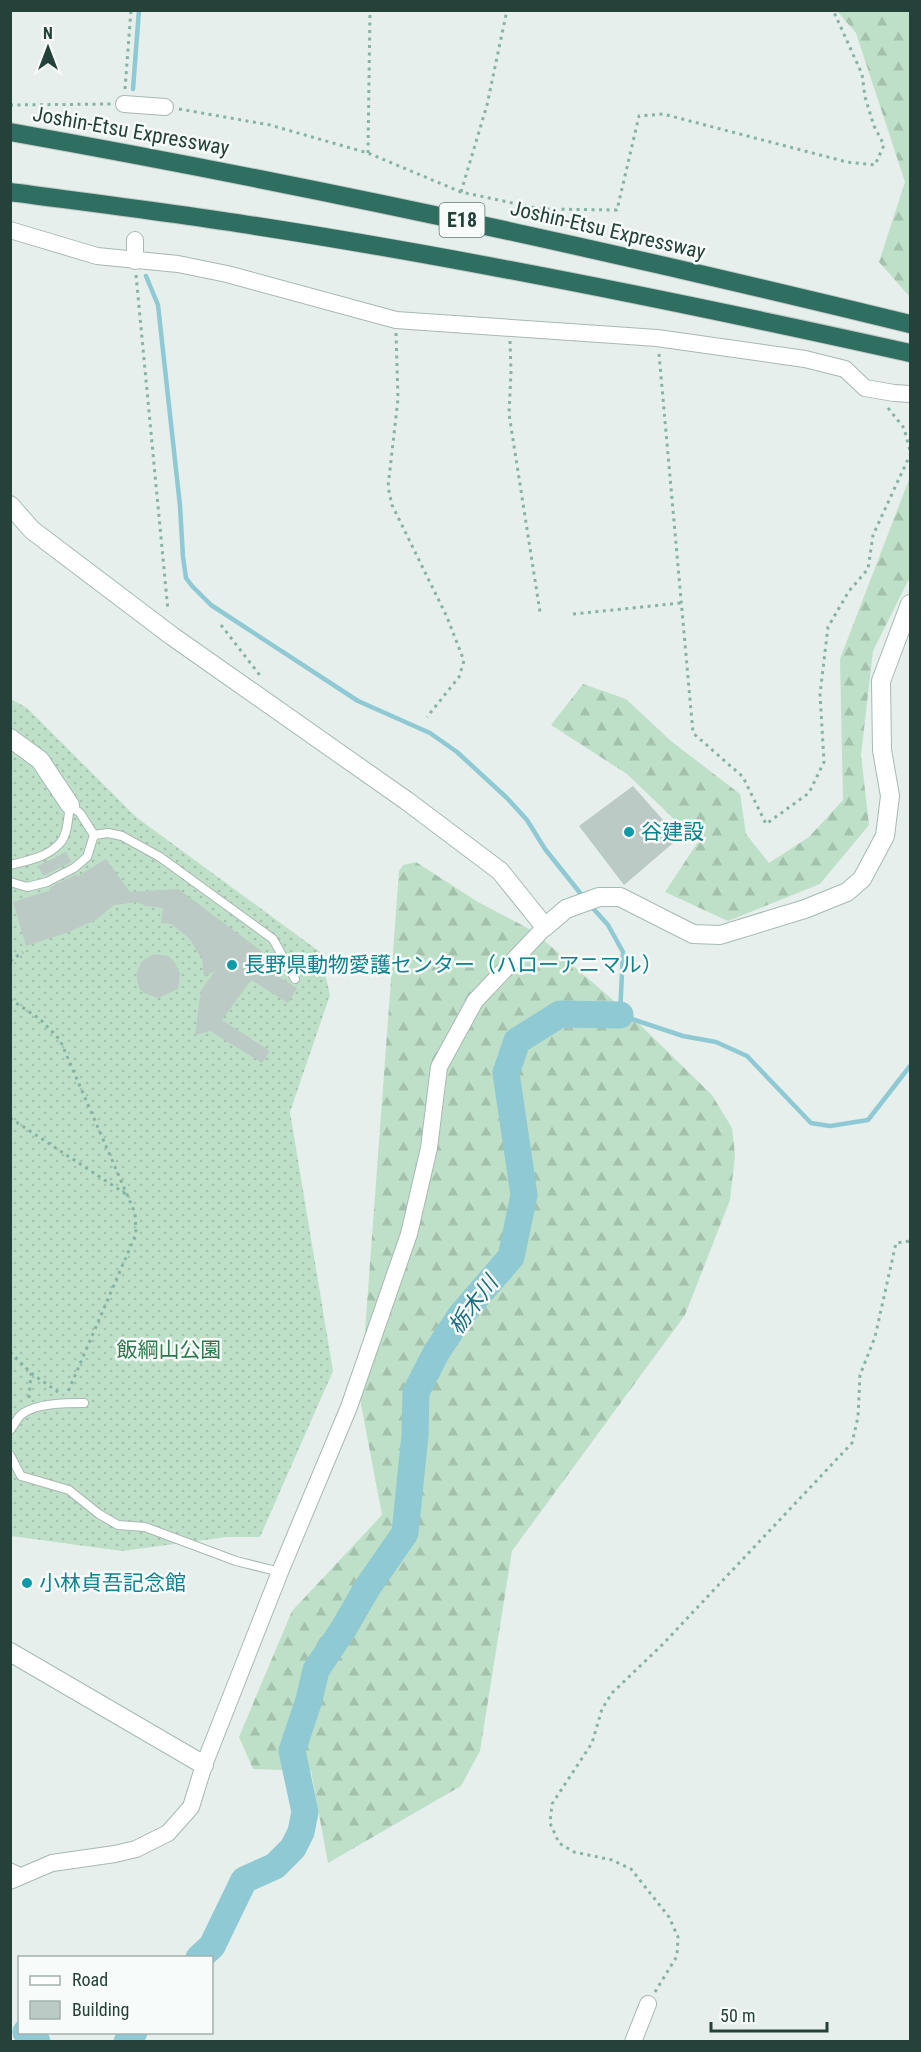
<svg xmlns="http://www.w3.org/2000/svg" width="921" height="2052" viewBox="0 0 921 2052" font-family="'Roboto Condensed','Noto Sans JP',sans-serif">
  <style>
    .grass { fill: url(#grass-dots) }
    .forest { fill: url(#forest-firs) }
    .lines { fill: none; stroke-linecap: round; stroke-linejoin: round }
    .stream { stroke: #8ec9d4; stroke-width: 4.5 }
    .river { stroke: #8ec9d4; stroke-width: 27 }
    .building { fill: #bbcac4 }
    .lane-casing { stroke: #a8b8b2; stroke-width: 10 }
    .street-casing { stroke: #a8b8b2; stroke-width: 18 }
    .secondary-casing { stroke: #a4bbb3; stroke-width: 20 }
    .highway-casing { stroke: #c2cac8; stroke-width: 20 }
    .path { stroke: #86b3a5; stroke-width: 3; stroke-dasharray: 3 4.5; stroke-linecap: butt }
    .lane { stroke: #fff; stroke-width: 8 }
    .street { stroke: #fff; stroke-width: 16 }
    .secondary { stroke: #fff; stroke-width: 18 }
    .highway { stroke: #2f6f62; stroke-width: 18 }
    .culture-dot { fill: #0f9aa8; stroke: #f7fbf9; stroke-width: 2 }
    .labels { text-anchor: middle; dominant-baseline: central; stroke-width: 5; stroke-linejoin: round; paint-order: stroke }
    .shield { fill: #f7fbf9; stroke: #637a73; stroke-width: 1.5 }
    .shield-label { font-size: 20px; font-weight: bold; fill: #24423a }
    .street-label { font-size: 21px; fill: #24423a; stroke: #f7fbf9 }
    .culture-label { font-size: 21px; fill: #0d838f; stroke: #f7fbf9; text-anchor: start }
    .park-label { font-size: 21px; fill: #2d7a4b; stroke: #f7fbf9 }
    .water-label { font-size: 22px; font-style: italic; fill: #1c6f80; stroke: #f7fbf9 }
  </style>
  <defs>
    <pattern id="grass-dots" width="8" height="8" patternUnits="userSpaceOnUse" patternTransform="scale(1.5)"><rect width="8" height="8" fill="#bfe0c8"/><path d="M2 2h.1M6 6h.1" fill="none" stroke="#a4c1ad" stroke-width="1.8" stroke-linecap="round"/></pattern>
    <pattern id="forest-firs" width="22" height="20" patternUnits="userSpaceOnUse" patternTransform="scale(1.5)"><rect width="22" height="20" fill="#bfe0c8"/><path d="M5 1l3.5 6h-7zM16 11l3.5 6h-7z" fill="#a4c1ad"/></pattern>
  </defs>
  <rect width="100%" height="100%" fill="#e6efeb"/>
  <!-- grass -->
  <path class="grass" d="M11 699 27 708 136 817 320 952 330 995 290 1112 333 1371 260 1537H227L122 1551 11 1536Z"/>
  <!-- forest -->
  <path class="forest" d="M909 10 910 12V297L879 262 905 182 856 33 837 11Z
    M910 477V577L873 651 861 755 869 825 820 884 728 921 665 892 698 842 627 774 551 725 583 684 626 699 671 741 740 794 746 834 769 863 809 837 843 800 840 659Z
    M416 862 478 902 533 931 628 1013 712 1095 732 1128 735 1155 730 1200 685 1315 512 1551 480 1751 461 1786 328 1863 311 1771 253 1769 239 1737 292 1611 382 1515 360 1399 399 871 403 865Z"/>
  <g class="lines">
    <!-- stream -->
    <path class="stream" d="M133 89 139 10
      M146 276 158 305 180 506 183 557 186 578 192 586 211 605 358 701 430 733 457 752 507 798 527 820 545 849 585 899
      M590 905 608 925 623 952 620 1015 683 1036 716 1042 747 1056 811 1123 830 1126 868 1120 910 1066"/>
    <!-- river -->
    <path class="river" d="M199 1958 212 1946 244 1880 275 1866 293 1848 301 1832 305 1812 292 1751 309 1700 316 1670 344 1628 367 1588 405 1533 415 1435 416 1392 436 1353 461 1315 511 1257 524 1195 506 1073 517 1041 560 1014 620 1015
      M26 2032 37 2042
      M127 2042 134 2032"/>
  </g>
  <!-- building -->
  <path class="building" d="M633 786 679 838 624 885 579 826Z
    M66 852 71 862 43 876 38 866Z
    M106 859 130 892 178 889 268 956 261 966 297 988 288 1003 251 980 222 1020 270 1051 262 1063 210 1031 195 1035 201 990 215 971 204 977 202 959 189 938 171 924 161 923 163 908 145 906 137 902 114 905 96 920 66 933 26 946 13 902 51 890 49 888 77 874 78 876Z
    M154 954 168 956 174 961 180 974 178 989 158 998 144 993 139 988 136 974 142 961Z"/>
  <g class="lines">
    <!-- lane casing -->
    <g class="lane-casing">
      <path id="lane" d="M10 865C27 861 48 857 60 843 68 834 68 817 70 805L80 813 94 835 108 833 122 836 160 857 273 939 295 979
        M10 882 27 887 47 882 74 868 87 857 94 835
        M10 1430C14 1425 18 1417 22 1414 36 1403 67 1403 84 1403
        M10 1455 21 1476 69 1490 99 1514 118 1525 145 1527 236 1561 280 1572
        M10 1867 25 1874"/>
    </g>
    <!-- street casing -->
    <g class="street-casing">
      <path id="street" d="M124 104 165 107
        M10 230 97 256 178 264 227 274 396 320 657 338 805 359 845 369 865 388 894 393 910 394
        M135 240V261
        M10 1881 52 1863 115 1854 136 1849 168 1833 191 1807 204 1765 280 1572 349 1407 409 1234 429 1148 439 1067 475 1001 545 927
        M633 2042 648 2004"/>
    </g>
    <!-- secondary casing -->
    <g class="secondary-casing">
      <path id="secondary" d="M10 505 32 530 172 636 407 801 500 871 545 927 566 909 599 897H620L693 934 720 935 805 909 847 892 862 879 885 836 890 796 882 750 881 681 910 604
        M10 738 40 760 70 805
        M10 1652 204 1765"/>
    </g>
    <!-- highway casing -->
    <g class="highway-casing">
      <path id="highway" d="M10 132C313 186 612 251 910 324
        M10 192C93 203 175 213 256 226 476 260 694 305 910 353"/>
    </g>
    <!-- path -->
    <path class="path" d="M125 89 131 10
      M10 105 111 104
      M179 109 270 125 368 153 461 192 541 209 617 210 639 116 663 114 847 162 875 165 884 145 874 126 865 97 862 74 833 10
      M368 153 370 10
      M461 192 487 105 507 10
      M136 275 168 611
      M396 333 398 399 388 487 392 505 447 617 464 661 459 677 427 717
      M510 341 511 372 509 414 540 612
      M659 354 693 733 743 777 766 824 809 793 824 762 820 694 828 627 849 591 868 569 873 535 910 455
      M888 408 904 428 910 451
      M573 614 681 603
      M221 625 262 678
      M10 961 23 952
      M10 999 40 1019 60 1040 135 1213 136 1234 67 1394
      M10 1118 129 1196
      M10 1352 31 1373 58 1392
      M29 1398 31 1373
      M655 1992 677 1956 678 1937 669 1917 631 1869 612 1860 574 1852 559 1843 550 1823 552 1804 592 1743 602 1709 612 1693 663 1644 852 1443 858 1417 860 1375 875 1337 896 1243 910 1241"/>
    <!-- lane -->
    <use href="#lane" class="lane"/>
    <!-- street -->
    <use href="#street" class="street"/>
    <!-- secondary -->
    <use href="#secondary" class="secondary"/>
    <!-- highway -->
    <use href="#highway" class="highway"/>
  </g>
  <!-- markers -->
  <g class="culture-dot">
    <circle cx="629" cy="832" r="6"/>
    <circle cx="232" cy="965" r="6"/>
    <circle cx="27" cy="1583" r="6"/>
  </g>
  <g class="labels">
    <!-- shield labels -->
    <rect class="shield" x="439.5" y="203" width="45" height="34" rx="4.5"/>
    <g class="shield-label">
      <text x="462" y="220">E18</text>
    </g>
    <!-- street labels -->
    <g class="street-label">
      <text transform="translate(131 131) rotate(10)">Joshin-Etsu Expressway</text>
      <text transform="translate(608 230) rotate(13)">Joshin-Etsu Expressway</text>
    </g>
    <!-- culture labels -->
    <g class="culture-label">
      <text x="641" y="832">谷建設</text>
      <text x="244" y="965">長野県動物愛護センター（ハローアニマル）</text>
      <text x="39" y="1583">小林貞吾記念館</text>
    </g>
    <!-- park labels -->
    <g class="park-label">
      <text x="169" y="1350">飯綱山公園</text>
    </g>
    <!-- water labels -->
    <g class="water-label">
      <text transform="translate(473 1305) rotate(-53)">栃木川</text>
    </g>
  </g>
  <!-- border -->
  <rect width="921" height="2052" fill="none" stroke="#24423a" stroke-width="24"/>
  <!-- legend -->
  <rect x="18" y="1956" width="195" height="78" fill="#f7fbf9" stroke="#a3b1ad" stroke-width="1.5"/>
  <rect x="30" y="1976" width="30" height="9" fill="#ffffff" stroke="#a3b1ad" stroke-width="1.5"/>
  <text x="72" y="1986" font-size="18" fill="#24423a">Road</text>
  <rect x="30" y="2001" width="30" height="18" fill="#bbcac4" stroke="#a3b1ad" stroke-width="1.5"/>
  <text x="72" y="2016" font-size="18" fill="#24423a">Building</text>
  <!-- north arrow -->
  <g transform="translate(48 48)" stroke="#f7fbf9" stroke-width="4.5" paint-order="stroke">
  <path d="M0-4.5L10 22L0 15L-10 22Z" fill="#24423a"/>
  <text y="-9" font-size="16" font-weight="bold" text-anchor="middle" fill="#24423a">N</text>
  </g>
  <!-- scale -->
  <path d="M711 2022v9h116v-9" fill="none" stroke="#24423a" stroke-width="3"/>
  <text x="720" y="2022" font-size="18" fill="#24423a" stroke="#f7fbf9" stroke-width="4.5" paint-order="stroke">50 m</text>
</svg>
